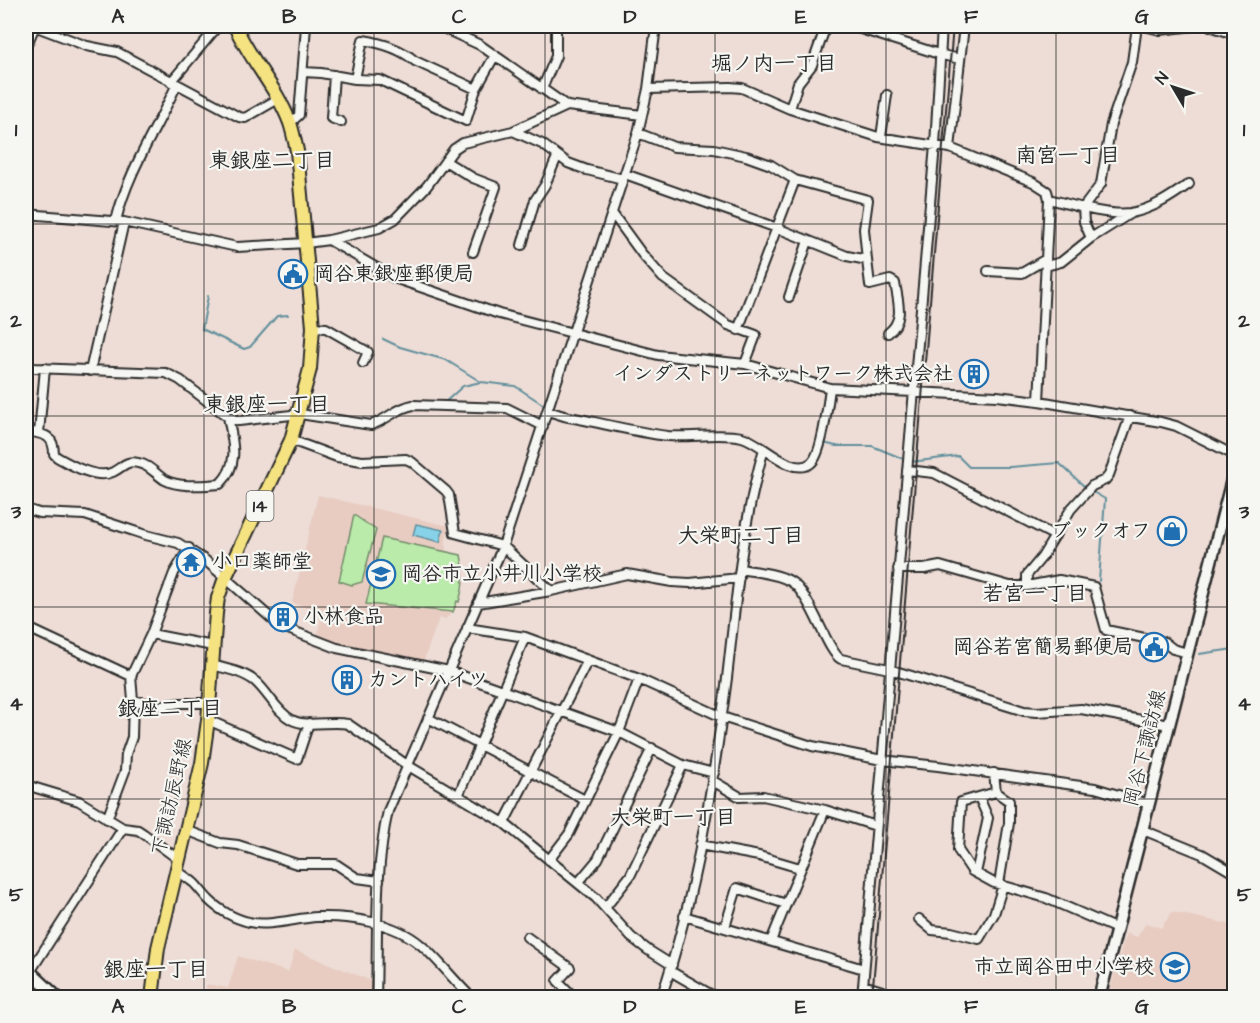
<svg xmlns="http://www.w3.org/2000/svg" width="1260" height="1023" viewBox="0 0 1260 1023" font-family="'Architects Daughter','Klee One',sans-serif">
  <style>
    .built { fill: #e8ccc2 }
    .green { fill: #baebaa; stroke: #728b6a; stroke-width: 1.5 }
    .water { fill: #87d2e8; stroke: #628f9c; stroke-width: 1.5 }
    .lines { fill: none; stroke-linecap: round; stroke-linejoin: round }
    .stream { stroke: #628f9c; stroke-width: 2 }
    .minor-casing { stroke: #2b2b2b; stroke-width: 12 }
    .tertiary-casing { stroke: #2b2b2b; stroke-width: 15 }
    .secondary-casing { stroke: #2b2b2b; stroke-width: 15 }
    .primary-casing { stroke: #2b2b2b; stroke-width: 16 }
    .minor { stroke: #f6f6f2; stroke-width: 8 }
    .tertiary { stroke: #f6f6f2; stroke-width: 10 }
    .secondary { stroke: #f6f6f2; stroke-width: 10 }
    .primary { stroke: #f5e382; stroke-width: 12 }
    .rail { stroke: #2b2b2b; stroke-width: 2 }
    .grid { fill: none; stroke: #2b2b2b; stroke-width: 1.5; stroke-opacity: 0.55 }
    .labels { text-anchor: middle; dominant-baseline: central; stroke-width: 4.5; stroke-linejoin: round; paint-order: stroke }
    .shield { fill: #f6f6f2; stroke: #686867; stroke-width: 1.5 }
    .shield-label { font-size: 18px; font-weight: bold; fill: #2b2b2b }
    .poi-label { font-size: 20px; font-weight: bold; fill: #2b2b2b; stroke: #f6f6f2; text-anchor: start }
    .street-label { font-size: 20px; fill: #2b2b2b; stroke: #f6f6f2 }
    .neighbourhood-label { font-size: 21px; font-weight: bold; fill: #2b2b2b; stroke: #f6f6f2 }
    .neatline { fill: none; stroke: #2b2b2b; stroke-width: 2 }
    .grid-label { font-size: 20px; text-anchor: middle; font-weight: bold; fill: #2b2b2b }
  </style>
  <rect width="100%" height="100%" fill="#eeddd6"/>
  <filter id="ink" filterUnits="userSpaceOnUse"><feTurbulence type="fractalNoise" baseFrequency=".0167" numOctaves="2"/><feDisplacementMap in="SourceGraphic" scale="12" xChannelSelector="R" yChannelSelector="G"/><feConvolveMatrix kernelMatrix="1 2 1 2 8 2 1 2 1" color-interpolation-filters="sRGB"/></filter>
  <g filter="url(#ink)">
    <!-- built -->
    <path class="built" d="M318 495 449 526 445 545 447 546 446 551 461 555 464 565V584L459 602 457 601 453 612 445 619 439 618 424 660 317 638 322 612 292 603Z
      M1172 912 1234 925V997H1108L1126 933 1137 937 1146 923 1161 928Z
      M295 950 372 981V997H203L207 984 228 988 238 956 288 972Z"/>
    <!-- green -->
    <path class="green" d="M354 515 376 530 362 582 352 585 339 581Z
      M382 538 461 555C465 571 464 586 459 602L457 601 453 612 366 604Z"/>
    <!-- water -->
    <path class="water" d="M416 524 443 530 440 542 413 535Z"/>
    <g class="lines">
      <!-- stream -->
      <path class="stream" d="M208 296 202 329 244 349 250 347 277 316 288 315
        M383 339 400 347 446 360 481 382
        M443 404 463 386 481 382 515 386 544 405
        M823 443 836 446H872L911 462 958 456 969 467H1010L1059 463 1086 488
        M1091 491 1105 499 1099 581
        M1199 654 1234 649"/>
      <!-- minor casing -->
      <g class="minor-casing">
        <path id="minor" d="M34 26 87 46 117 52 239 117 245 118 278 99
          M439 26 480 45 567 106 642 115
          M851 26 942 55 960 59
          M964 26 950 148 1033 182 1047 191 1049 199 1039 401
          M1144 26 1160 30 1194 26
          M1210 26 1234 34
          M26 47 35 26
          M304 72 321 73 355 79 380 80 466 121 476 89 415 61C400 48 382 43 363 40L355 79
          M334 75 331 118 341 122
          M171 82 218 26
          M476 89 495 55
          M542 89 556 56V26
          M648 89 730 87 742 88 790 109 878 137 950 148
          M790 109 798 83 812 65 826 26
          M290 123 299 115 306 26
          M513 131 542 144 568 163 587 170 623 179
          M881 137 887 95
          M445 161 473 178 496 187 473 252
          M625 174 777 228 847 256 867 260 864 229 868 200 795 180 771 165 746 156 714 149 674 147 638 133
          M1049 199C1072 205 1107 216 1131 213 1153 209 1172 196 1189 184
          M612 213 642 254 663 278 728 325 756 335 745 364
          M26 214 124 222 237 247 306 243 329 240 379 228 395 219 427 186 454 149 463 143 513 131 567 106
          M116 221C127 173 156 130 176 86
          M1091 238 1084 222 1083 208 1101 184 1111 124 1132 62 1137 26
          M329 240 394 278 499 314 658 355 745 364 830 388 997 396 1039 401 1161 422 1176 426 1234 455
          M522 245 535 200 545 185 557 157
          M867 260 870 285 890 280 895 283C898 302 905 320 888 333
          M1046 266 1061 262 1091 238 1131 213
          M988 271 1022 273 1046 259
          M789 297 808 241
          M313 327 326 328 368 352 363 363
          M738 330 795 180
          M26 364 34 368 166 373 180 380 228 417 239 421 300 414 371 425C387 420 396 408 413 405L507 408 543 426
          M90 371 124 222
          M548 411 564 416C598 422 634 432 668 436 691 438 720 432 742 437 760 441 792 478 811 463 822 455 828 403 830 388
          M26 431C43 434 54 434 54 454L57 457C71 465 97 480 113 472 123 467 126 460 138 463 150 465 155 474 165 480 180 488 203 485 220 484 240 464 233 442 228 417
          M39 433 45 368
          M291 440 337 457 362 461 406 459 412 462 446 491 449 495 455 533 503 546 551 591
          M907 470 934 473 1055 536
          M26 509 39 513 85 515 146 535 178 543 205 560 280 626 337 648 449 671 619 732 683 765 714 773
          M740 569C756 572 776 573 790 581 811 593 827 653 841 659L889 669 1024 711 1037 712 1081 709 1169 725
          M898 569H924L940 566 1010 586H1027L1059 580 1094 587 1106 630 1164 642 1173 649 1188 653
          M1027 586V575L1042 557 1071 509 1092 486 1105 480 1109 475 1130 416
          M478 603 551 591 627 574 672 582 690 583 739 578
          M26 627 131 676
          M467 628 525 637 639 679 722 717 812 746 882 760 938 766 1095 788 1149 804
          M151 634 213 646
          M212 665C227 669 244 672 256 682 269 694 277 712 292 720 308 728 331 720 348 724L407 765 504 823 596 898 631 937 648 950 672 965
          M133 700 159 706 181 703H209
          M428 718 585 800
          M208 720 297 759 309 723
          M994 773 996 792 1009 801V823L999 884
          M713 781 740 797 763 796 825 810 771 941
          M26 785 79 801 123 828 138 830 144 834 178 859
          M996 792 961 802 958 850 972 871 994 883 1046 898 1117 929
          M459 794 525 637
          M825 810 876 826
          M107 819 125 771 126 754 132 737 133 700 131 676 151 634 174 573 189 548
          M504 823 588 660
          M186 830 220 843 238 845 297 864H336L357 878 379 881
          M1143 830 1202 854 1234 873
          M700 845 759 856 800 868
          M549 860 569 834 619 732 639 679
          M175 869C181 874 188 878 194 883 199 888 204 895 209 900 219 910 235 919 249 922 268 927 297 918 317 917 351 916 394 922 421 945 439 960 454 981 472 998
          M976 873 988 818 979 797
          M578 883 598 859 652 748
          M605 908 630 876 683 765
          M684 916 864 969
          M919 919 932 930 951 932 979 939 994 914 1003 885
          M725 927 737 888 786 904
          M527 937 570 968 558 981 575 998
          M670 971 710 994 722 998
          M26 978 123 828
          M863 985 905 998
          M376 998C378 936 374 872 388 811L503 546 638 133 648 89 656 26
          M661 998C696 894 713 785 727 678 736 601 742 523 764 449
          M862 998 935 145 942 26"/>
      </g>
      <!-- tertiary casing -->
      <g class="tertiary-casing">
        <path id="tertiary" d="M26 968 58 998"/>
      </g>
      <!-- secondary casing -->
      <g class="secondary-casing">
        <path id="secondary" d="M1099 998 1234 472"/>
      </g>
      <!-- primary casing -->
      <g class="primary-casing">
        <path id="primary" d="M152 998 158 948 202 763 208 720 216 613 218 598 225 578 291 440 310 369 313 327 297 151C295 142 293 132 290 123 277 88 250 60 235 26"/>
      </g>
      <!-- minor -->
      <use href="#minor" class="minor"/>
      <!-- tertiary -->
      <use href="#tertiary" class="tertiary"/>
      <!-- secondary -->
      <use href="#secondary" class="secondary"/>
      <!-- primary -->
      <use href="#primary" class="primary"/>
      <!-- rail -->
      <path class="rail" d="M872 998 953 26"/>
    </g>
  </g>
  <!-- grid -->
  <path class="grid" d="M204 26V998M374 26V998M545 26V998M715 26V998M886 26V998M1056 26V998M26 224H1234M26 416H1234M26 607H1234M26 799H1234"/>
  <!-- icons -->
  <defs>
    <g id="civic-ring" transform="scale(1.5)"><circle r="9.5" fill="#f6f6f2" stroke="#1f6fb2" stroke-width="1.5"/><path d="M-.6-6.5H3V-4.5H.6V-3L4-1V1h2V6H-6V1h2V-1L-.6-3ZM-1.2 2.5V6h2.4V2.5Z" fill="#1f6fb2"/></g>
    <g id="building-ring" transform="scale(1.5)"><circle r="9.5" fill="#f6f6f2" stroke="#1f6fb2" stroke-width="1.5"/><path d="M-4-6H4V6H1V3H-1V6H-4ZM-2.5-4.3h1.7v1.8h-1.7ZM.8-4.3h1.7v1.8H.8ZM-2.5-1h1.7V.8h-1.7ZM.8-1h1.7V.8H.8Z" fill="#1f6fb2"/></g>
    <g id="shop-ring" transform="scale(1.5)"><circle r="9.5" fill="#f6f6f2" stroke="#1f6fb2" stroke-width="1.5"/><path d="M-5-2.5h2.3a2.7 3.5 0 0 1 5.4 0H5L5.5 6h-11ZM-1.5-2.5h3a1.5 2.3 0 0 0-3 0Z" fill="#1f6fb2"/></g>
    <g id="temple-ring" transform="scale(1.5)"><circle r="9.5" fill="#f6f6f2" stroke="#1f6fb2" stroke-width="1.5"/><path d="M0-6L5-2H3V0L6.5 2.5H4V6H1.5V3h-3V6H-4V2.5H-6.5L-3 0V-2H-5Z" fill="#1f6fb2"/></g>
    <g id="school-ring" transform="scale(1.5)"><circle r="9.5" fill="#f6f6f2" stroke="#1f6fb2" stroke-width="1.5"/><path d="M0-5L7-2L0 1L-7-2ZM-4 1L0 2.5L4 1V4Q0 6-4 4Z" fill="#1f6fb2"/></g>
  </defs>
  <g fill-rule="evenodd">
    <use href="#civic-ring" x="293" y="274"/>
    <use href="#building-ring" x="974" y="374"/>
    <use href="#shop-ring" x="1172" y="531"/>
    <use href="#temple-ring" x="191" y="562"/>
    <use href="#school-ring" x="381" y="574"/>
    <use href="#building-ring" x="283" y="617"/>
    <use href="#civic-ring" x="1154" y="647"/>
    <use href="#building-ring" x="347" y="680"/>
    <use href="#school-ring" x="1175" y="967"/>
  </g>
  <g class="labels">
    <!-- shield labels -->
    <rect class="shield" x="246.5" y="491" width="27" height="30" rx="4.5"/>
    <g class="shield-label">
      <text x="260" y="506">14</text>
    </g>
    <!-- poi labels -->
    <g class="poi-label">
      <text x="314" y="274">岡谷東銀座郵便局</text>
      <text x="953" y="374" text-anchor="end">インダストリーネットワーク株式会社</text>
      <text x="1151" y="531" text-anchor="end">ブックオフ</text>
      <text x="212" y="562">小口薬師堂</text>
      <text x="402" y="574">岡谷市立小井川小学校</text>
      <text x="304" y="617">小林食品</text>
      <text x="1133" y="647" text-anchor="end">岡谷若宮簡易郵便局</text>
      <text x="368" y="680">カントハイツ</text>
      <text x="1154" y="967" text-anchor="end">市立岡谷田中小学校</text>
    </g>
    <!-- street labels -->
    <g class="street-label">
      <text transform="translate(1145 748) rotate(-76)">岡谷下諏訪線</text>
      <text transform="translate(172 797) rotate(-77)">下諏訪辰野線</text>
    </g>
    <!-- neighbourhood labels -->
    <g class="neighbourhood-label">
      <text x="774" y="63">堀ノ内一丁目</text>
      <text x="1068" y="155">南宮一丁目</text>
      <text x="272" y="160">東銀座二丁目</text>
      <text x="267" y="404">東銀座一丁目</text>
      <text x="741" y="535">大栄町二丁目</text>
      <text x="1035" y="593">若宮一丁目</text>
      <text x="170" y="708">銀座二丁目</text>
      <text x="673" y="817">大栄町一丁目</text>
      <text x="156" y="969">銀座一丁目</text>
    </g>
  </g>
  <!-- margin -->
  <rect width="1260" height="1023" fill="none" stroke="#f6f6f2" stroke-width="66"/>
  <!-- north arrow -->
  <g transform="translate(1173 87) rotate(309)" stroke="#f6f6f2" stroke-width="4.5" paint-order="stroke">
  <path d="M0-4.5L10 22L0 15L-10 22Z" fill="#2b2b2b"/>
  <text y="-9" font-size="16" font-weight="bold" text-anchor="middle" fill="#2b2b2b">N</text>
  </g>
  <rect x="33" y="33" width="1194" height="957" class="neatline"/>
  <g class="grid-label">
    <text x="118" y="23">A</text>
    <text x="289" y="23">B</text>
    <text x="459" y="23">C</text>
    <text x="630" y="23">D</text>
    <text x="801" y="23">E</text>
    <text x="971" y="23">F</text>
    <text x="1142" y="23">G</text>
    <text x="16" y="136">1</text>
    <text x="1244" y="136">1</text>
    <text x="16" y="327">2</text>
    <text x="1244" y="327">2</text>
    <text x="16" y="518">3</text>
    <text x="1244" y="518">3</text>
    <text x="16" y="710">4</text>
    <text x="1244" y="710">4</text>
    <text x="16" y="901">5</text>
    <text x="1244" y="901">5</text>
    <text x="118" y="1013">A</text>
    <text x="289" y="1013">B</text>
    <text x="459" y="1013">C</text>
    <text x="630" y="1013">D</text>
    <text x="801" y="1013">E</text>
    <text x="971" y="1013">F</text>
    <text x="1142" y="1013">G</text>
  </g>
</svg>
